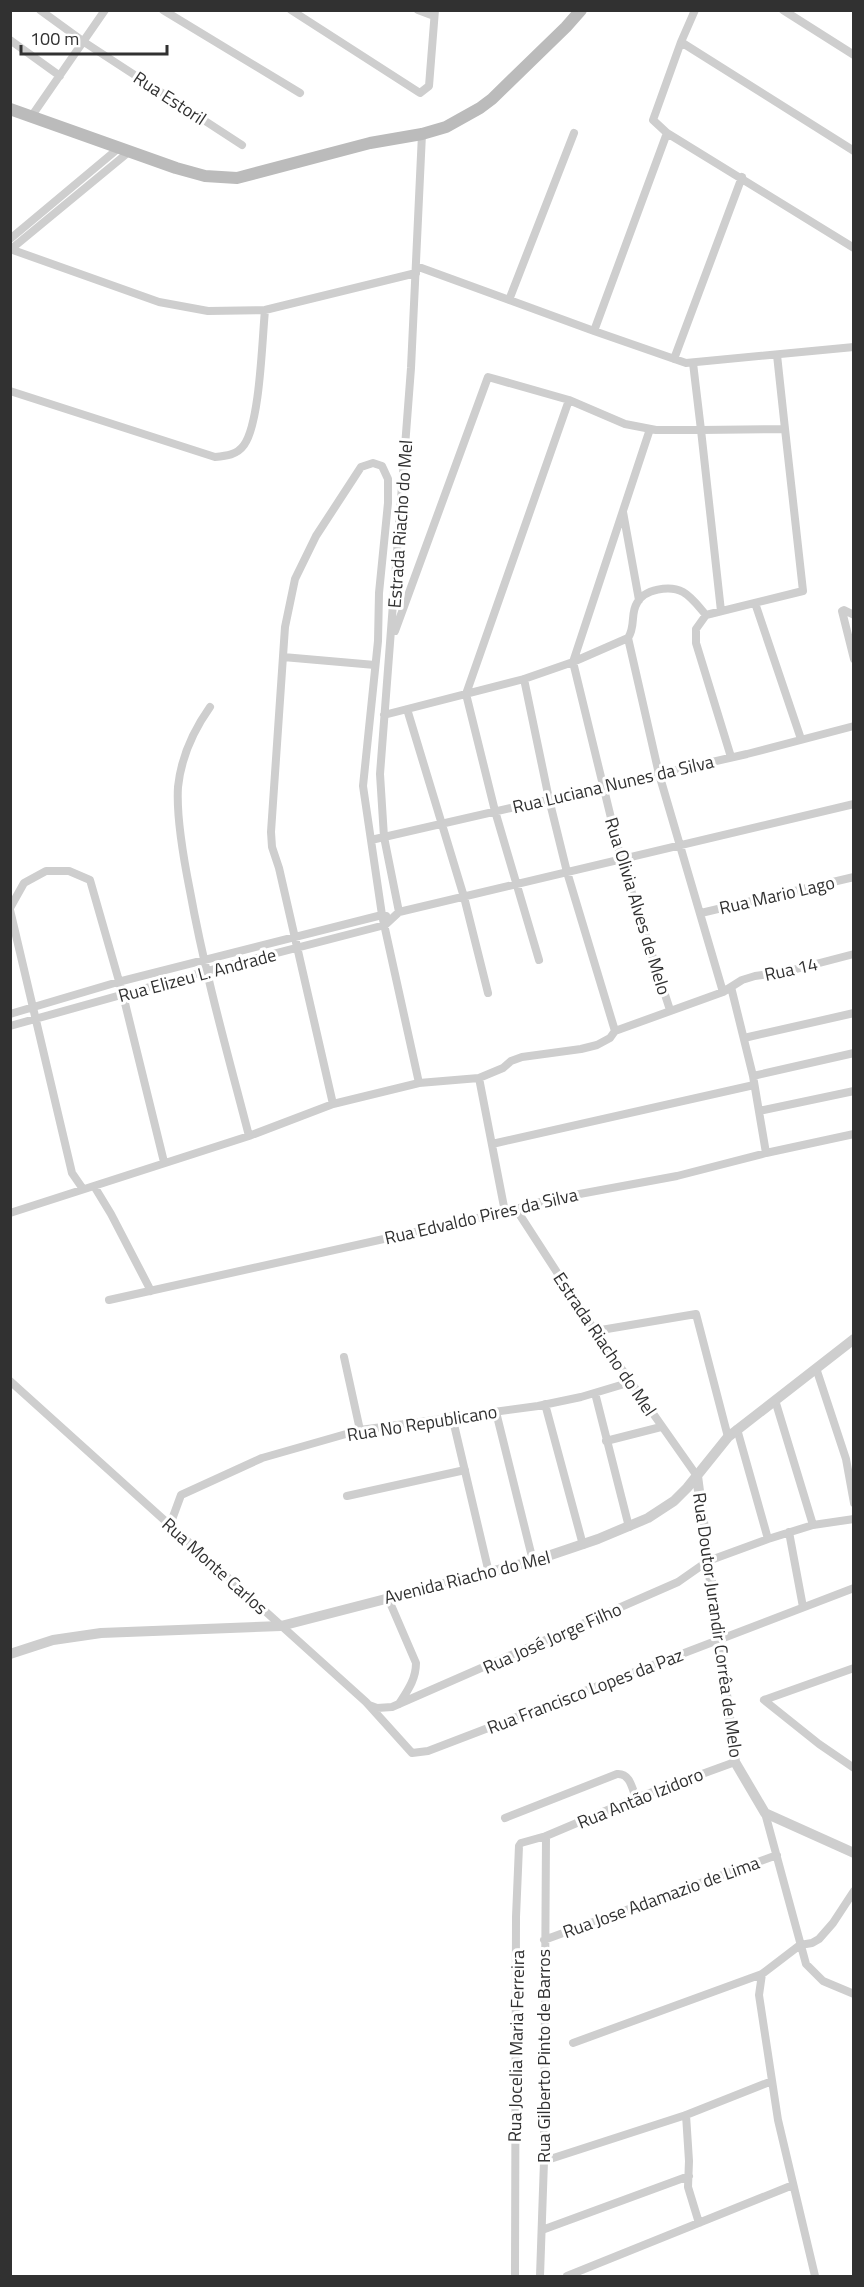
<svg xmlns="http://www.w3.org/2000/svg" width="864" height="2287" viewBox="0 0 864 2287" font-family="'Titillium Web',sans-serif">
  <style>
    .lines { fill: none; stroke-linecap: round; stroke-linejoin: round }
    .minor { stroke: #cecece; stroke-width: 8 }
    .tertiary { stroke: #cecece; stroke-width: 10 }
    .secondary { stroke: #bbb; stroke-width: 12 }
    .labels { text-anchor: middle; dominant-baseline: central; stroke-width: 6; stroke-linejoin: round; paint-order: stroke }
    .street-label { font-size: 18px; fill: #313131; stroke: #fff }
  </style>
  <rect width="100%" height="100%" fill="#fff"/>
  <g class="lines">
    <!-- minor -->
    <path class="minor" d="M40 10 84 42 242 145
      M163 10 300 93
      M291 10 420 93 429 86 435 10
      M418 10 434 16
      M695 10 681 42 854 151
      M783 10 854 55
      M10 40 60 76
      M681 42 653 120 667 133 854 248
      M31 117 105 10
      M10 239 120 147
      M10 249 159 302 208 311 265 310 416 273
      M10 250 130 151
      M416 266 594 331 667 133
      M509 300 574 133
      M594 331 686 363 854 347
      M777 355 785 429
      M674 359 742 177
      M10 391 215 457C226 456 237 455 244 445 260 423 262 341 265 310
      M650 429 573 662 621 859 670 1010
      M623 512 639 600
      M755 603 801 739
      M706 615 696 629V643L731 757
      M854 615 844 610 842 611 854 659
      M395 631 488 377 569 400 625 424 656 430H701L721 611
      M628 638 659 774 723 992
      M283 657 375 665
      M524 679 549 799 567 872 615 1031
      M210 707C193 731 181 758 178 787 176 818 184 861 190 891 205 974 228 1055 249 1136
      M407 709 464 897 488 993
      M384 715 524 679 573 662 628 638C636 626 630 614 637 603 644 589 670 585 683 592 692 597 699 607 706 615L803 591 785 429 701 430 693 363
      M371 840 747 754 854 726
      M10 908 24 883 46 871H69L90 880 123 995 164 1162
      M10 910 72 1173 83 1189
      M399 912 384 837 380 774 411 368 422 134
      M701 913 854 877
      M539 960 495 811 466 694 569 400
      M731 987 753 1076 766 1153
      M10 1014 118 982 382 915 386 916
      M10 1026 207 971 385 925 399 912 854 804
      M744 1038 854 1013
      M753 1076 854 1053
      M479 1078 505 1212
      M333 1104 279 868 272 847 271 832 285 627 295 579 316 536 361 467 373 463 382 466 388 479V503L379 593 378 641 363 786 382 915 419 1083
      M759 1111 854 1091
      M492 1144 754 1085
      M94 1186 111 1214 151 1291
      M516 1209 595 1331 697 1476
      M10 1213 249 1136 333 1104 419 1083 479 1078 503 1068 511 1061 522 1057 581 1049 597 1045 610 1038 615 1031 723 992 742 980 755 976 785 972 854 954
      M109 1300 505 1212 547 1200 677 1176 766 1153 854 1134
      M595 1331 696 1314 728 1437
      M344 1357 360 1430
      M816 1368 846 1459 854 1503
      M10 1381 366 1702 412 1753 428 1751 854 1588
      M595 1393 629 1527
      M775 1400 813 1525
      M545 1404 583 1545
      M496 1412 533 1561
      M452 1416 489 1573
      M737 1429 768 1539
      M606 1441 661 1427
      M347 1496 465 1470
      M170 1525 181 1495 262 1458 360 1430 538 1406 581 1397 631 1382
      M789 1532 803 1607
      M388 1598 416 1663C416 1679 408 1690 399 1704
      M764 1700 819 1744 854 1768
      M764 1700 854 1668
      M369 1705 377 1708 392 1707 678 1582 708 1561 768 1539 813 1525 854 1519
      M765 1813 806 1964 823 1981 854 1994
      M505 1818 617 1774C630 1773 632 1788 636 1798
      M544 1940 777 1855
      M762 1974 759 1995 778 2120 815 2276
      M573 2043 762 1974 800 1945 812 1943 819 1939 833 1923 854 1891
      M686 2115 689 2161 688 2187 699 2223
      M544 2161 686 2115 772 2081
      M542 2230 689 2176
      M515 2276 516 1917 519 1846 521 1843 546 1836 636 1798 735 1762
      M540 2276 544 2161 546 1836
      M567 2276 793 2185"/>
    <!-- tertiary -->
    <path class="tertiary" d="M697 1476 735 1762 765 1813 854 1853
      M10 1654 53 1640 101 1633 281 1626 533 1561 598 1539 648 1518 674 1501 687 1488 728 1437 854 1339"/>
    <!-- secondary -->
    <path class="secondary" d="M10 109 176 168 205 176 237 178 370 143 422 134 446 127 480 108 492 99 566 27 581 10"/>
  </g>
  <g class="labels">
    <!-- street labels -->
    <g class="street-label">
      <text transform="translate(170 98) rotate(33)">Rua Estoril</text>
      <text transform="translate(400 524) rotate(-86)">Estrada Riacho do Mel</text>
      <text transform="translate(613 784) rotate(-13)">Rua Luciana Nunes da Silva</text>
      <text transform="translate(777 895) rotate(-13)">Rua Mario Lago</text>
      <text transform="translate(638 906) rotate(73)">Rua Olivia Alves de Melo</text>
      <text transform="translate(791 969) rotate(-12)">Rua 14</text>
      <text transform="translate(197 975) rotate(-15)">Rua Elizeu L. Andrade</text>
      <text transform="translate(481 1216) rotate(-13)">Rua Edvaldo Pires da Silva</text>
      <text transform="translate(605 1344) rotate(56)">Estrada Riacho do Mel</text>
      <text transform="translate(422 1423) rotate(-9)">Rua No Republicano</text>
      <text transform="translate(215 1566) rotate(42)">Rua Monte Carlos</text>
      <text transform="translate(467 1577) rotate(-14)">Avenida Riacho do Mel</text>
      <text transform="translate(718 1625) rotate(82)">Rua Doutor Jurandir Corrêa de Melo</text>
      <text transform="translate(552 1638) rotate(-24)">Rua José Jorge Filho</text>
      <text transform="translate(585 1691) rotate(-21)">Rua Francisco Lopes da Paz</text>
      <text transform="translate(640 1798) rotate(-22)">Rua Antão Izidoro</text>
      <text transform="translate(661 1897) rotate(-20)">Rua Jose Adamazio de Lima</text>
      <text transform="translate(516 2046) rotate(-89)">Rua Jocelia Maria Ferreira</text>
      <text transform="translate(543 2056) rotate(-90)">Rua Gilberto Pinto de Barros</text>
    </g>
  </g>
  <!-- border -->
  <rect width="864" height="2287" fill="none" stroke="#313131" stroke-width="24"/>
  <!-- scale -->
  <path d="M21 45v9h146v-9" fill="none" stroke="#313131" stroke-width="3"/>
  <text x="30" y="45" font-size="18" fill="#313131" stroke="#ffffff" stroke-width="4.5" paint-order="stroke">100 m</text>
</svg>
